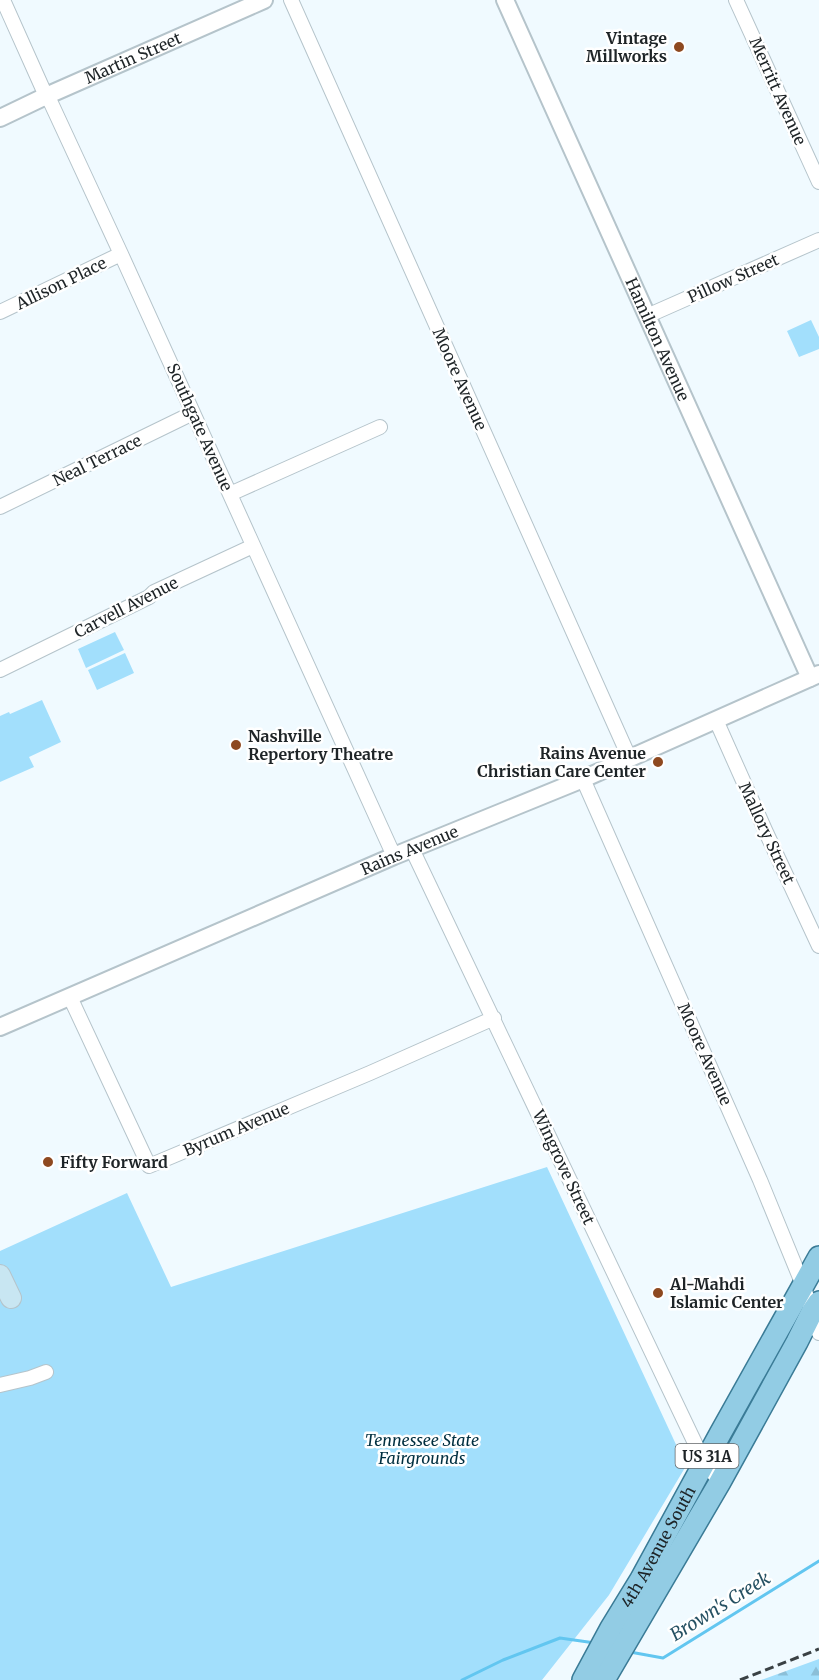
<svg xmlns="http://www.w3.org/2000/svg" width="819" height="1680" viewBox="0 0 819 1680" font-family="Merriweather,serif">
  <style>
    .forest { fill: url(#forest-firs) }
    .green { fill: #a2dffc }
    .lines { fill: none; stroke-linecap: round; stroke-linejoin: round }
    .stream { stroke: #62c6f0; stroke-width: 3 }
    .minor-casing { stroke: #b5c4cb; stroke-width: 16 }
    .tertiary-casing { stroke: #b5c4cb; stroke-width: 20 }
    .secondary-casing { stroke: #b5c4cb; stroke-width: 22 }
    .primary-casing { stroke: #3a7b96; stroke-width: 24 }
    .minor { stroke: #fff; stroke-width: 14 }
    .tertiary { stroke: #fff; stroke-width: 16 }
    .secondary { stroke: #c8e6f2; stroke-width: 20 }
    .primary { stroke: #92cce4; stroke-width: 21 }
    .rail { stroke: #3a4144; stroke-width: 3; stroke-dasharray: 9 4.5; stroke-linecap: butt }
    .poi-dot { fill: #8e4920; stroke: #fff; stroke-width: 2 }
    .labels { text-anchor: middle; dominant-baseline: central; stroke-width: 5; stroke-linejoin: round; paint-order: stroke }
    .shield { fill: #fff; stroke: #626668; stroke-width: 1.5 }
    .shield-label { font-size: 15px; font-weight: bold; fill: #1e2427 }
    .poi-label { font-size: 16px; font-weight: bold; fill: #1e2427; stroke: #fff; text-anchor: start }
    .street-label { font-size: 16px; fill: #1e2427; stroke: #fff }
    .park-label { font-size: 16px; font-style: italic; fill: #002f40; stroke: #fff }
    .water-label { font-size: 18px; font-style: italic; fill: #265163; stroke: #fff }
  </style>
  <defs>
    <pattern id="forest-firs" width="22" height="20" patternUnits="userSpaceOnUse" patternTransform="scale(1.5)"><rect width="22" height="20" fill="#a2dffc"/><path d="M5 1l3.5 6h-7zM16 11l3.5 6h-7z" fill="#8bbfd8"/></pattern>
  </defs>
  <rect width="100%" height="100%" fill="#f0faff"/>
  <!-- forest -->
  <path class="forest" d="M819 1659V1680H761Z"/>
  <!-- green -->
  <path class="green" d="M811 320 819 337V349L799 357 787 331Z
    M115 632 124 650 86 668 78 649Z
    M125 653 134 673 97 690 88 670Z
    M42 700 61 742 29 757 34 767 0 782V716L9 712 10 714Z
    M547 1167 686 1466 609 1595 542 1680H0V1251L127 1193 171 1287Z"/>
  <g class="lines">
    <!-- stream -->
    <path class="stream" d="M630 1652 663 1658 819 1561
      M462 1680 503 1660 560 1638 595 1643"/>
    <!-- minor casing -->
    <g class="minor-casing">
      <path id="minor" d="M3 0 46 96 51 103 121 254 394 856
        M291 0 629 757
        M736 0 819 182
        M0 312 121 254
        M647 316 819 240
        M230 494 380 427
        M0 507 193 413
        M0 670 149 597 154 592 253 546
        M716 720 765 830 819 946
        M583 779 760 1180 803 1285 819 1333
        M412 849 704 1462 720 1482
        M70 997 149 1166 370 1073 494 1018
        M0 1385 30 1378 46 1372"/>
    </g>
    <!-- tertiary casing -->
    <g class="tertiary-casing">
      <g id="tertiary">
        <path id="s1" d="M505 0 810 678"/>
        <path id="s2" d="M0 118 46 96 264 0"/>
        <path id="s3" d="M0 1027 394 856 583 779 819 674"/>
      </g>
    </g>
    <!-- secondary casing -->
    <g class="secondary-casing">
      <path id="secondary" d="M0 1275 11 1298"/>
    </g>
    <!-- primary casing -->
    <g class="primary-casing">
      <g id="primary">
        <path id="s4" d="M583 1680 611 1628 641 1579 720 1434 819 1257"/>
        <path d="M604 1680 720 1482 797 1342 812 1312 819 1302"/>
      </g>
    </g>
    <!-- minor -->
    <use href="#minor" class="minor"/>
    <!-- tertiary -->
    <use href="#tertiary" class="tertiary"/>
    <!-- secondary -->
    <use href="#secondary" class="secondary"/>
    <!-- primary -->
    <use href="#primary" class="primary"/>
    <!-- rail -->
    <path class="rail" d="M740 1680 819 1649"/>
  </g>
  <!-- markers -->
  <g class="poi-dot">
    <circle cx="679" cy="47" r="6"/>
    <circle cx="236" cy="745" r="6"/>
    <circle cx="658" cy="762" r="6"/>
    <circle cx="48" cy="1162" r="6"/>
    <circle cx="658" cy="1293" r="6"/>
  </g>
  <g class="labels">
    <!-- shield labels -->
    <rect class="shield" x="675.5" y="1444" width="63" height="24" rx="4.5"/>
    <g class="shield-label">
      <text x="707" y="1456">US 31A</text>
    </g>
    <!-- poi labels -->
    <g class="poi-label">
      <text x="667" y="38" text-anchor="end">Vintage<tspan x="667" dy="18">Millworks</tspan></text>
      <text x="248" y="736">Nashville<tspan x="248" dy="18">Repertory Theatre</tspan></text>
      <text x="646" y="753" text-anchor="end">Rains Avenue<tspan x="646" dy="18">Christian Care Center</tspan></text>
      <text x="60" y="1162">Fifty Forward</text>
      <text x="670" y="1284">Al-Mahdi<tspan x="670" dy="18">Islamic Center</tspan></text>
    </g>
    <!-- street labels -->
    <g class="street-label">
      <text stroke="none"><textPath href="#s2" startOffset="146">Martin Street</textPath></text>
      <text transform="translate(778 91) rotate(66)">Merritt Avenue</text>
      <text transform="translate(733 278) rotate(-24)">Pillow Street</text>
      <text transform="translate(61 283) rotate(-26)">Allison Place</text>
      <text stroke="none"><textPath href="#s1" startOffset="372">Hamilton Avenue</textPath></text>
      <text transform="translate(460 379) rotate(66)">Moore Avenue</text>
      <text transform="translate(200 427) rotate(66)">Southgate Avenue</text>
      <text transform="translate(97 460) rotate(-26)">Neal Terrace</text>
      <text transform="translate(126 607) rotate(-27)">Carvell Avenue</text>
      <text transform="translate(767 833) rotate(65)">Mallory Street</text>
      <text stroke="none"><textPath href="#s3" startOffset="446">Rains Avenue</textPath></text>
      <text transform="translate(705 1054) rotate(66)">Moore Avenue</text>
      <text transform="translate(236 1129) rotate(-23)">Byrum Avenue</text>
      <text transform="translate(564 1167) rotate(65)">Wingrove Street</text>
      <text stroke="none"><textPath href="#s4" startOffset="153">4th Avenue South</textPath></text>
    </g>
    <!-- park labels -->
    <g class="park-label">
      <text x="422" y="1440">Tennessee State<tspan x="422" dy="18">Fairgrounds</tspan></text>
    </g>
    <!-- water labels -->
    <g class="water-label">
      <text transform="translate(720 1606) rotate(-32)">Brown's Creek</text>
    </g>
  </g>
</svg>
